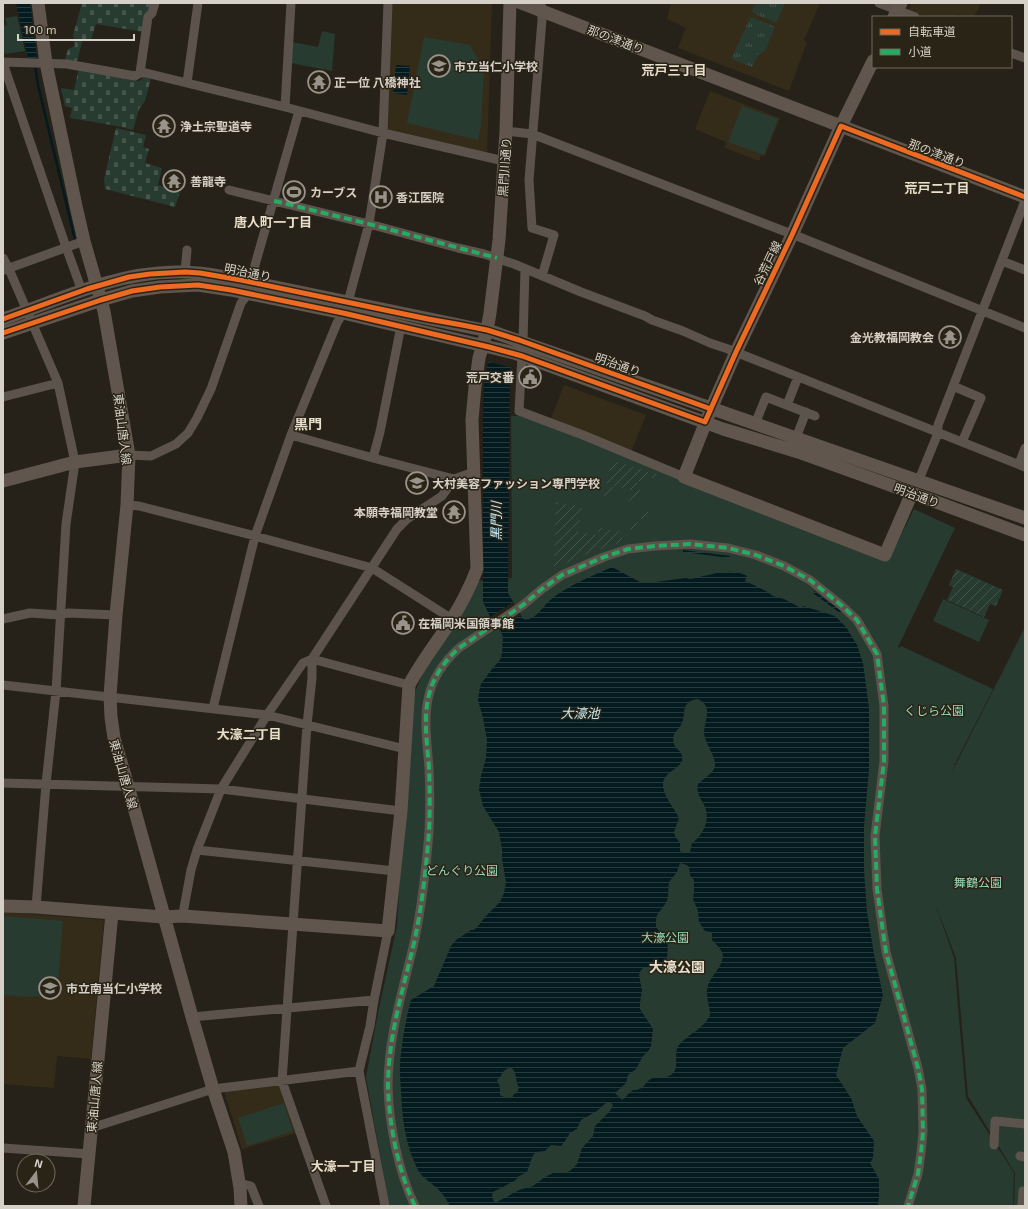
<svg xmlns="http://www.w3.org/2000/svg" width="1028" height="1209" viewBox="0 0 1028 1209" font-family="'Exo 2','Noto Sans JP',sans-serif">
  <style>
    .built { fill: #342c18 }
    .grass { fill: url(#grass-tufts) }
    .cemetery { fill: url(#cemetery-stones) }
    .park { fill: #283b31 }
    .garden { fill: url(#garden-furrows) }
    .water { fill: url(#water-rules); fill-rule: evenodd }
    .pier { fill: #26221a }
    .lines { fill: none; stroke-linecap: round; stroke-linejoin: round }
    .stream { stroke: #031a1f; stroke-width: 2.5 }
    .street { stroke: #5c544c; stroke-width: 9 }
    .secondary { stroke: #61564d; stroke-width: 13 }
    .quiet { stroke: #26ab63; stroke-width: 4; stroke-dasharray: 8 4; stroke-linecap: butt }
    .cycleway-casing { stroke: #2a2416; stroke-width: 8 }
    .cycleway { stroke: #ed6a23; stroke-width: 5 }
    .labels { text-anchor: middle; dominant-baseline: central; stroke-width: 3; stroke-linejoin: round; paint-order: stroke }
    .street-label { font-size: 12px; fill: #d5d1c8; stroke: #2a2416 }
    .poi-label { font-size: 12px; font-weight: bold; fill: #d5d1c8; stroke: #2a2416; text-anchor: start }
    .park-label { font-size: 12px; fill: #9adbbd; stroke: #2a2416 }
    .neighbourhood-label { font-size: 13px; font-weight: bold; fill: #e8dfcd; stroke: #2a2416 }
    .water-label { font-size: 13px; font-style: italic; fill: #c2ecf8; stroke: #2a2416 }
    .quarter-label { font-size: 14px; font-weight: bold; fill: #e8dfcd; stroke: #2a2416 }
  </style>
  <defs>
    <pattern id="grass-tufts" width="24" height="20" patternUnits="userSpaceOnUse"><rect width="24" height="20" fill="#283b31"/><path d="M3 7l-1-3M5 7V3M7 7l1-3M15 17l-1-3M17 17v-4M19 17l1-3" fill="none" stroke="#46564d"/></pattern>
    <pattern id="cemetery-stones" width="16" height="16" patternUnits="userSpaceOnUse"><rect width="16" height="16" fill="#283b31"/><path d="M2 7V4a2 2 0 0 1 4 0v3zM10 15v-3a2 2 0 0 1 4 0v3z" fill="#46564d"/></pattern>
    <pattern id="garden-furrows" width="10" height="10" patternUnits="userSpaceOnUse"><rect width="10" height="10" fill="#283b31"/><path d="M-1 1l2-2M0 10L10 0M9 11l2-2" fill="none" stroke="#46564d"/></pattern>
    <pattern id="water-rules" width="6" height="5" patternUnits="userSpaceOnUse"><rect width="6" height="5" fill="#031a1f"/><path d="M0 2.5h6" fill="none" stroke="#273a3e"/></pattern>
  </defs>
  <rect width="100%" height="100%" fill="#26221a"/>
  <!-- built -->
  <path class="built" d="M392 3H492L487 154 386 129Z
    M671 3H820L804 40 807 42 789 91 678 48 686 28 667 19Z
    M912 3H981L974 17H963L957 14 956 17H925L908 11Z
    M710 91 780 118 765 156 761 155 759 161 725 148 726 142 695 129Z
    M564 385 646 415 631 452 551 418Z
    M3 912 104 920 91 1059 57 1056 54 1088 3 1084Z
    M279 1085 297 1133 242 1149 224 1091Z"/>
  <!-- grass -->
  <path class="grass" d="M756 3H785L776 23 753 13 752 11Z
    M752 17 775 27 765 51 758 55 752 67 732 59V57L750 18Z"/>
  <!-- cemetery -->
  <path class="cemetery" d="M82 3H151L143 32 96 24 91 40 83 39 77 61 65 60 68 49 75 46 73 35Z
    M79 68 139 81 145 77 151 78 145 101 139 109 133 130 117 126 70 118 72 108 65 106 61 88 74 90Z
    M116 128 146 135 143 147 149 149 145 163 162 168 158 185 180 192 175 207 105 189 104 179Z"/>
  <!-- park -->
  <path class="park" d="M17 16 25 51 5 54 3 49V26L7 25 5 18Z
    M322 31 335 34 332 71 291 63 292 42 318 47Z
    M424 37 470 45 484 71 481 125 478 140 407 123Z
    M742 106 778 119 764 155 728 142Z
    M511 416H520L579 437 889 560 914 509 955 528 898 647 900 648 888 671 901 646 993 689 955 764H952L955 765 952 772 1025 627V1206H1014L1015 1173 968 1096 956 958 934 900 954 958 958 1007 966 1098 1014 1173 1013 1206H389L366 1077 379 1008 397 926 410 705 425 667 478 581 512 578Z
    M943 599 989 620 979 642 933 621Z
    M3 916 63 921 57 995 27 997 3 995Z
    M284 1103 293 1131 247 1146 238 1118Z"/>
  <!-- garden -->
  <path class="garden" d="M611 460 659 475 657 478H644V485L637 479 635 480C639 487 642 491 639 500L635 502 629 504 630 489 613 486 611 498 604 497Z
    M556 502 582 506 578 532 598 535 599 528 623 532 622 542C598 549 576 558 554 569Z
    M640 516a5 5 0 1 1 10 0a5 5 0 1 1-10 0Z
    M630 527a5 5 0 1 1 10 0a5 5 0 1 1-10 0Z
    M956 569 1003 590 996 606 990 604 984 617 947 600 953 587 949 585Z"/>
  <!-- water -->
  <path class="water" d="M16 3H30L37 59H28Z
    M396 65 410 66 407 95 393 93Z
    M488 362 510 367 508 593 523 619C534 622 541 609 548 602 566 586 590 577 612 567L640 582 648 583 686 578 690 579C709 576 729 566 747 576L745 581 766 591 773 596 784 599 801 608 803 606 835 616 846 627 857 645 863 663 869 708V770L864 826V870L867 912 874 954 883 995 875 1023 843 1048 836 1075 851 1098 857 1116 874 1141 873 1158 870 1163 879 1179V1196L878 1206H450C447 1200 443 1194 438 1189 432 1183 422 1178 418 1170 405 1145 402 1118 401 1090 400 1078 399 1066 401 1054 403 1036 406 1018 411 1000L434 986 451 946 456 940 471 930H474L479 925 485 917 500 902 504 893 506 882 502 859V849L499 832 483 806 479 789 481 776 486 758 487 741 483 718 478 700 479 692 481 684 492 669 500 660 502 653 503 638 501 631C492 625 488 611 483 602V414L484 383ZM698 699C714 707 704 720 704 733 705 744 716 756 715 766 714 773 703 779 698 784 695 794 704 802 706 810 709 823 702 836 692 843L690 852H682L680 851V843L675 836 674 832 679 818 678 816C673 807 664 796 663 786 662 770 685 769 682 756 682 751 675 749 674 744 671 733 677 732 681 725 687 715 679 701 698 699ZM680 863 687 865 689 867 690 875 694 880V891L693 899 698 911 699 922 705 931 712 932V940C715 943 720 948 722 952 727 964 709 976 707 989 706 998 710 1006 710 1015 704 1029 688 1034 679 1045 673 1053 679 1065 674 1072 669 1079 660 1077 653 1078 643 1082 646 1090 633 1090L622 1100 615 1093 626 1083 628 1075 636 1069 643 1056 649 1050 651 1046 653 1029 640 1009V1003L642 990 639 975 641 970 644 967 661 969C669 963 668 948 667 939L659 931 656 927V920L657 915 666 903 668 897 669 882 677 872ZM511 1067C519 1076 514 1080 519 1087L517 1093 514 1094 512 1098H506L500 1095V1087L497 1080C504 1074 500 1071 511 1067ZM607 1102H610L613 1105 610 1111 595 1126 593 1136 582 1148 577 1164 570 1171 564 1173 556 1172 553 1173 545 1177 533 1186 519 1190 497 1202H494L492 1196 493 1192 516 1180 519 1176 527 1172 533 1155 536 1152 545 1151 551 1145 561 1146 565 1141 570 1133 577 1129 581 1120 597 1111Z
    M683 550 730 556V558L683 552Z
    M814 591 841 611 840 613 813 593Z"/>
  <!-- pier -->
  <path class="pier" d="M513 602 521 615 499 629 490 617Z"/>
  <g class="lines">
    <!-- stream -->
    <path class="stream" d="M35 65 38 85 75 240"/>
    <!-- street -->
    <path class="street" d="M541 3 542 20 529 180 532 228 554 235 542 276
      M879 3 915 17
      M1011 53 1025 58
      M3 62 67 64 135 76 140 73H146L285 107 383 133 504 161
      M3 63 66 247 82 291
      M140 73 148 17 152 13 155 3
      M187 83 198 3
      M285 107 291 3
      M506 131 532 134 802 238 1025 328
      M229 190 369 224 458 248 484 254 514 264 581 292 645 316 652 320 683 331 710 343 728 349 1025 467
      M3 258 9 269 58 383 75 462 66 524 56 691 46 784 36 907
      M1002 261 1025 270
      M4 270 84 241
      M185 272 187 250
      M523 341 525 269
      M522 356 519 411 583 435 684 477
      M953 386 981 398 962 442
      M3 397 58 383
      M787 405 798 377
      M755 424 766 397 815 416
      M291 435 373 458 454 479
      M796 438 806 412
      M129 455 151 456 176 444 188 433 197 418 211 389 241 303 248 294 253 272 299 111
      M373 458 380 432 401 326
      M1019 464 1025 448
      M918 482 938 433V425L1025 201
      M127 505 139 506 255 536 372 568 452 619
      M3 619 30 613 60 615 68 613 116 615
      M3 685 267 715 405 749
      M213 708 255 536 291 435 337 323 343 313 348 302 369 224 383 133 388 3
      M3 783 221 789 401 811
      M197 850 395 871
      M183 916 184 908 191 870 197 850 221 789 267 715 303 663 312 659 409 685
      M192 1017 374 1000
      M91 1128 213 1089 359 1071
      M994 1145 995 1121 1025 1124
      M3 1148 89 1154
      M1020 1156 1025 1157
      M239 1183 251 1186 259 1206
      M326 1206 282 1081 307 725 312 678V659L397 529 407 519 442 496 454 479 474 472
      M385 1206 359 1071 370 1026 374 1000 388 931
      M415 1206C398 1171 389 1124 388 1086 388 1037 403 990 414 943 422 907 426 869 429 832 430 811 430 789 429 768 425 720 418 685 459 648L523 605 542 589 562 575 604 557 628 549 655 546 690 544 728 548 756 555 784 566 810 580 841 605 857 620 877 654 884 706V761L875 836 877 889 883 932 886 952 918 1068 922 1089 923 1132 921 1153 918 1174 908 1206
      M1022 1206 1023 1191H1025"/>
    <!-- secondary -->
    <path class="secondary" d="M38 3 46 63 76 206 84 241 104 311 129 455 127 505 116 615 110 696 111 717 114 738 128 786 192 1017 213 1089 234 1152 240 1188 241 1206
      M521 3 1025 197
      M894 17 901 3
      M873 61 841 126 792 235 736 352 711 409 684 477 885 555 912 493
      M3 319C59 300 114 273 174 272 197 271 219 276 241 280L493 332 1025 518
      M3 333 101 300 132 291 160 287 198 285 231 290 343 313 489 347 514 353 723 429 798 452 912 493 1025 535
      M3 481 75 462 129 455
      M3 906 36 907 163 917 183 916 388 931 401 811 409 685C421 662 438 641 452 619 462 603 470 587 477 569L472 420 475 387 479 358 487 330 490 313 499 240 506 131 510 3
      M84 1206 112 913"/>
    <!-- quiet -->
    <path class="quiet" d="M274 201 279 202 369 224 497 258
      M415 1206C398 1171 389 1124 388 1086 388 1037 403 990 414 943 422 907 426 869 429 832 430 811 430 789 429 768 425 720 418 685 459 648L523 605 542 589 562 575 604 557 628 549 655 546 690 544 728 548 756 555 784 566 810 580 841 605 857 620 877 654 884 706V761L875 836 877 889 883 932 886 952 918 1068 922 1089 923 1132 921 1153 918 1174 908 1206"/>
    <!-- cycleway casing -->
    <g class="cycleway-casing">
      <path id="cycleway" d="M3 319 87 289 129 277 150 274 185 272 200 273 241 280 428 319 462 325 487 330 519 340 711 409
        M3 333 101 300 132 291 160 287 198 285 231 290 343 313 489 347 522 356 705 422 736 352 792 235 841 126 1025 197"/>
    </g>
    <!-- cycleway -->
    <use href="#cycleway" class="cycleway"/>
  </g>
  <!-- icons -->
  <defs>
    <g id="school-ring" transform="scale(1.15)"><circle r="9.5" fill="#2a2416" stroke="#98948b" stroke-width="1.5"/><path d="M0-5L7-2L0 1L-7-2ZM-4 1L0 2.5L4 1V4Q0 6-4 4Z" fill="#98948b"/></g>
    <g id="temple-ring" transform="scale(1.15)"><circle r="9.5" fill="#2a2416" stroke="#98948b" stroke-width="1.5"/><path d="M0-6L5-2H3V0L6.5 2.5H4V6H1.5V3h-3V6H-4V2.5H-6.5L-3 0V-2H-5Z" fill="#98948b"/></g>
    <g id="stadium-ring" transform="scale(1.15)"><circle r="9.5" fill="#2a2416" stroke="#98948b" stroke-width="1.5"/><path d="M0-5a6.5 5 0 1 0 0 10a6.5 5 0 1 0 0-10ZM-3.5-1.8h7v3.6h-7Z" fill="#98948b"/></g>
    <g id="hospital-ring" transform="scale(1.15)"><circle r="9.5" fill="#2a2416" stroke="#98948b" stroke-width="1.5"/><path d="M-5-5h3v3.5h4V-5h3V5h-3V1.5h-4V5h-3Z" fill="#98948b"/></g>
    <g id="civic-ring" transform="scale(1.15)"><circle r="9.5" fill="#2a2416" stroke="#98948b" stroke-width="1.5"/><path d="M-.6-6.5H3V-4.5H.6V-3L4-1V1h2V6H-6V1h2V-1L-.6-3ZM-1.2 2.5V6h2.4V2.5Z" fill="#98948b"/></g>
    <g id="university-ring" transform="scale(1.15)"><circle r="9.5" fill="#2a2416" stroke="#98948b" stroke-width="1.5"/><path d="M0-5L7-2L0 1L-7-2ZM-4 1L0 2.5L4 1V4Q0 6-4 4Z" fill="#98948b"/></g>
  </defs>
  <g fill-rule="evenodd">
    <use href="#school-ring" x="439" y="66"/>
    <use href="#temple-ring" x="319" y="82"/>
    <use href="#temple-ring" x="164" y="126"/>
    <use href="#temple-ring" x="174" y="181"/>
    <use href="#stadium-ring" x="294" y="192"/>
    <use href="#hospital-ring" x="381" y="197"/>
    <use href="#temple-ring" x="950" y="337"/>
    <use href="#civic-ring" x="530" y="377"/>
    <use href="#university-ring" x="417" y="483"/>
    <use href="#temple-ring" x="454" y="512"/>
    <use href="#civic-ring" x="403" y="623"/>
    <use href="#school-ring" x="50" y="988"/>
  </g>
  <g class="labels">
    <!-- street labels -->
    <g class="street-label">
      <text transform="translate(616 39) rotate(21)">那の津通り</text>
      <text transform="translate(937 153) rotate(21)">那の津通り</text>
      <text transform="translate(504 167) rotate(-86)">黒門川通り</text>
      <text transform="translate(767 263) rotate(-64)">谷荒戸線</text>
      <text transform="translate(248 272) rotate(11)">明治通り</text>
      <text transform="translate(618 364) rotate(19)">明治通り</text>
      <text transform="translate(123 429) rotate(83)">東油山唐人線</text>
      <text transform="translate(917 495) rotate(20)">明治通り</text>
      <text transform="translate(124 774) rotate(74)">東油山唐人線</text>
      <text transform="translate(94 1097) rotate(-85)">東油山唐人線</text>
    </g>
    <!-- poi labels -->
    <g class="poi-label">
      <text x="454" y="66">市立当仁小学校</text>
      <text x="334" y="82">正一位 八橋神社</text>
      <text x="180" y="126">浄土宗聖道寺</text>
      <text x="190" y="181">善龍寺</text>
      <text x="310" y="192">カーブス</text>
      <text x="396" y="197">香江医院</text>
      <text x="934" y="337" text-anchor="end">金光教福岡教会</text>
      <text x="514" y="377" text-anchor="end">荒戸交番</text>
      <text x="432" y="483">大村美容ファッション専門学校</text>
      <text x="438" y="512" text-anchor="end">本願寺福岡教堂</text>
      <text x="418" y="623">在福岡米国領事館</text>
      <text x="66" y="988">市立南当仁小学校</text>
    </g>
    <!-- park labels -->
    <g class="park-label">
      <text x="934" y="710">くじら公園</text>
      <text x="462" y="870">どんぐり公園</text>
      <text x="978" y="882">舞鶴公園</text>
      <text x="665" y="937">大濠公園</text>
    </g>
    <!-- neighbourhood labels -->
    <g class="neighbourhood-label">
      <text x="674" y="70">荒戸三丁目</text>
      <text x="937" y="188">荒戸二丁目</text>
      <text x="273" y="222">唐人町一丁目</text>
      <text x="249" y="734">大濠二丁目</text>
      <text x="343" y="1166">大濠一丁目</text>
    </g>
    <!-- water labels -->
    <g class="water-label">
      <text transform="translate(496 521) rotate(-90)">黒門川</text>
      <text x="580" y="713">大濠池</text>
    </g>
    <!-- quarter labels -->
    <g class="quarter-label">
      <text x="308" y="423">黒門</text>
      <text x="677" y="966">大濠公園</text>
    </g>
  </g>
  <!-- border -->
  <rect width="1028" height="1209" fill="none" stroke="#d5d1c8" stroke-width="8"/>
  <!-- legend -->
  <rect x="872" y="16" width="140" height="52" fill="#2a2416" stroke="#6e695d"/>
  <rect x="880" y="29" width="20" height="6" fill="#ed6a23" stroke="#6e695d"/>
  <text x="908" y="36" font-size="12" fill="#d5d1c8">自転車道</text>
  <rect x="880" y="49" width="20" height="6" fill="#26ab63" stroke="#6e695d"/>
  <text x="908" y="56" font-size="12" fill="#d5d1c8">小道</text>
  <!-- north arrow -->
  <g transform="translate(36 1173) rotate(16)"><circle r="19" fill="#2a2416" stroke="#6e695d"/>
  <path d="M0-3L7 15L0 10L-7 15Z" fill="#98948b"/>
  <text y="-6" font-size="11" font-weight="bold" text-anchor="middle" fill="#d5d1c8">N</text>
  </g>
  <!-- scale -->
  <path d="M18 34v6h116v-6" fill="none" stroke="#d5d1c8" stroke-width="2"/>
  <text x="24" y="34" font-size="12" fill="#d5d1c8" stroke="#2a2416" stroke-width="3" paint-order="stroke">100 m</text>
</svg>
